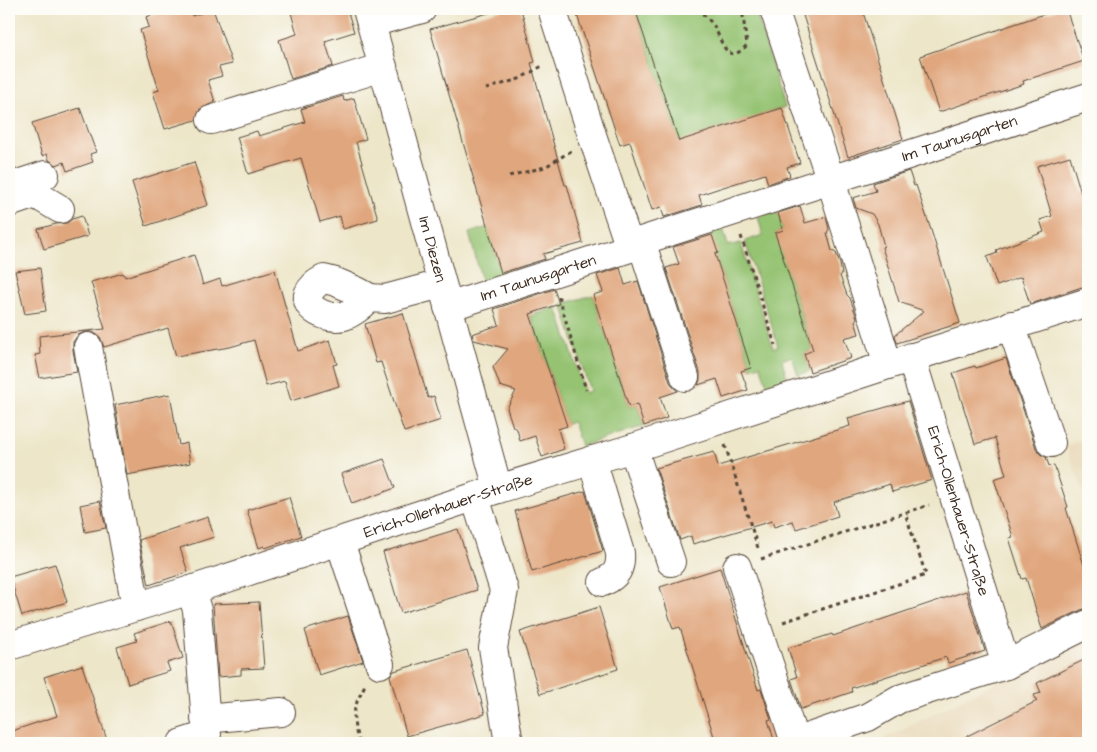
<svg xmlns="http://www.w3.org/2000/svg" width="1097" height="752" viewBox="0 0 1097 752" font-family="'Architects Daughter',sans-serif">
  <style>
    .built { fill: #e9d9ba }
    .green { fill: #95c372; stroke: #687648 }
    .building { fill: #e0a67d }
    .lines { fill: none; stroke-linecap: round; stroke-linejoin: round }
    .minor-casing { stroke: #564638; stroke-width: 30 }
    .path { stroke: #564638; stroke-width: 3; stroke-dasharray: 4 4; stroke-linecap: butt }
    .minor { stroke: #fff; stroke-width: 28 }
    .labels { text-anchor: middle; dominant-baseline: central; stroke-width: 4.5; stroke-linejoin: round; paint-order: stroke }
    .street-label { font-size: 16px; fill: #3b2a1e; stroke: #fdfcf7 }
  </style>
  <rect width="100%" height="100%" fill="#fdfcf7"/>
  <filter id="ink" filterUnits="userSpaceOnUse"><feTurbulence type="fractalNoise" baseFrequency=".02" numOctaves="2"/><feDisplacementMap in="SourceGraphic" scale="10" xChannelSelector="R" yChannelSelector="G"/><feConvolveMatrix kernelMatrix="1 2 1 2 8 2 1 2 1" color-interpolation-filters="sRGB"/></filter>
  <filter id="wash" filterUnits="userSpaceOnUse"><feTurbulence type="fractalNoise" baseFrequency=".0096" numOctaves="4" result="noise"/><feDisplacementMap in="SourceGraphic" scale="20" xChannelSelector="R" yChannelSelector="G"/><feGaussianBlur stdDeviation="1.12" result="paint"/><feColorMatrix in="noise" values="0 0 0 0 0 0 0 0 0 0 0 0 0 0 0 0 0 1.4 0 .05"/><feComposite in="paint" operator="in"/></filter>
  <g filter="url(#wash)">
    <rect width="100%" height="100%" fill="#ede6c9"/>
    <!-- built -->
    <path class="built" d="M1088 437V504L1066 446Z
      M1088 636V743H876Z"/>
    <!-- green -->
    <path class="green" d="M635 9H755L785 107 679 142Z
      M777 210 783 230 776 233 812 349 804 354 810 371 798 375 792 356 782 360 787 378 767 384 760 365 751 368 715 254 717 253 710 231 723 228 728 246 741 243 773 348 778 346 745 241 763 235 758 217Z
      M488 227 499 266 524 259 527 272 483 285 469 233Z
      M593 295 629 407 637 404 644 426 581 446 573 422 566 424 531 316 557 307 585 393 590 391 562 304Z"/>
    <g id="blocks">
      <!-- building -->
      <path class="building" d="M171 9H189L192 16 213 9 232 64 219 67 222 76 208 80 215 102 200 109 196 120 165 129 153 92 159 90 140 30 149 27 146 17Z
        M290 9H347L354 32 325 41 333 66 291 79 279 40 297 34Z
        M503 9H521L535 62 531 63 565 185H567L583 243 543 254 545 259 501 273 430 29Z
        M575 9H635L679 141 782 108 800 163 787 167 790 176 768 184 765 174 717 189 699 195 702 205 664 217 661 207 652 210 630 142 620 145Z
        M801 9H862L903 139 848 157Z
        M1059 9H1066L1084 61 1023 81 1024 84 939 112 920 56Z
        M343 96 344 101 354 98 366 139 356 142 378 219 343 229 340 216 320 222 301 158 248 174 237 137 257 131 259 136 305 122 301 109Z
        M80 108 96 152 90 154 93 162 67 171 64 162 56 165 49 160 47 154 42 156 32 123Z
        M1070 156 1081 193 1088 191V285L1030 304 1021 277 997 286 987 257 997 253 996 250 1044 232 1040 220 1052 216 1037 166Z
        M194 162 208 205 146 226 132 182Z
        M909 171 914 186 916 185 931 230 960 323 897 343 895 335 924 311 899 302 882 247 884 246 878 224 872 214 856 208 853 198 876 191 873 183Z
        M800 206 805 223 826 217 829 229 827 233 832 251 836 253 840 264 842 274 840 276 847 295 850 298 857 318 855 321 859 334 844 338 851 358 810 372 804 354 813 350 775 233 783 230 778 213Z
        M82 216 88 236 44 249 38 229 56 224 67 223 72 219Z
        M712 235 718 253 715 254 751 368 741 371 748 390 723 398 717 379 698 385 700 380V372L666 268 679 264 673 247Z
        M194 255 203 285 220 279 222 286 275 270 298 351 330 340 337 364 333 365 339 386 291 401 285 381 266 386 254 340 230 347 176 356 168 328 104 347 100 337 93 332H85L78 335 73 342V350L77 372 40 378 35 355 40 354 39 336 105 329 91 282 123 273 125 277Z
        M40 268 46 311 25 314 15 271Z
        M620 268 625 285 638 281 670 382 674 388 678 391 660 397 667 418 644 426 637 404 629 407 593 295 603 292 597 275Z
        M554 289 559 304 530 314 567 426 558 429 564 449 542 457 535 436 520 441 517 429 513 427 507 408 516 391 500 386 493 367 508 349 474 340 472 334 499 325 494 309Z
        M403 313 428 398 434 396 441 420 404 432 381 362 376 363 365 324Z
        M1006 358 1036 448 1040 454 1046 457 1049 466 1054 465 1068 507 1066 508 1088 578V608L1081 610 1042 629 1026 578 1022 579 1009 538 1013 537 994 479 1006 475 995 438 975 444 953 373 975 366 976 368Z
        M170 394 179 445 187 443 190 463 127 475 115 405Z
        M908 401 932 480 892 492 890 484 834 502 838 516 796 529 793 521 774 527 772 521 693 544 691 536 680 540 656 468 714 452 718 466 850 426 848 418Z
        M384 459 395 488 352 504 341 474Z
        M585 491 603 551 532 572 515 511Z
        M289 497 301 536 265 548 264 546 259 548 247 510Z
        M100 501 106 528 85 532 80 505Z
        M208 517 214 537 180 548 188 572 149 585 139 540Z
        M458 529 477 590 401 613 383 552Z
        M55 564 67 602 22 616 10 577Z
        M720 568 758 690 761 689 771 719 768 720 775 743H716L680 627 673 629 660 587Z
        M966 591 985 651 948 663 946 657 851 688 852 692 801 709 791 679 797 677 788 648 832 634 833 636Z
        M259 602 264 668 241 669V675L218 677 213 604Z
        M599 607 618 669 540 694 520 632Z
        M348 616 363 661 319 675 305 630Z
        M171 621 183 658 167 663 170 671 128 684 117 647 137 641 134 633Z
        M467 650 485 714 407 736 390 676 394 671Z
        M1088 658V743H953L1037 701 1034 695 1041 693 1037 683Z
        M82 665 108 743H9V732L57 716 44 677Z"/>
    </g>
  </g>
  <g filter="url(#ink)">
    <use href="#blocks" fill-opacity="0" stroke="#564638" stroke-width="1"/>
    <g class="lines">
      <!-- minor casing -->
      <g class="minor-casing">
        <g id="minor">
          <path id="s1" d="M367 9 498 489"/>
          <path d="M552 9 593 138 630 248"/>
          <path d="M774 9 831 181 888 365"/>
          <path d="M371 23 422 9"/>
          <path d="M211 120 383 67"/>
          <path d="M9 187 45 175"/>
          <path d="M9 203 35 194 60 209"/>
          <path d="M641 241 685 377"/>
          <path d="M370 298C362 305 353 313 344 316 326 321 294 305 314 286 316 283 321 281 324 279L336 282 357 291 370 298 385 299 441 284"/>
          <path id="s2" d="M448 307 630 248 641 241 1088 97"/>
          <path d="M1011 325 1051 443"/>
          <path d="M88 347 136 607"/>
          <path id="s3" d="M911 357 1006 665"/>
          <path d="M633 448 671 562"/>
          <path d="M592 460 620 553C621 568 617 576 603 582"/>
          <path d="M475 497 504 590 493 648 509 743"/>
          <path d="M340 542 380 664"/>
          <path d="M737 567 795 742 868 717 899 699 1006 665 1088 624"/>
          <path id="s4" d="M9 646 191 590 498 489 633 448 888 365 1088 302"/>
          <path d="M205 719 281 712"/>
          <path d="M182 743 207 735 197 610 191 590"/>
        </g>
      </g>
      <!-- path -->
      <path class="path" d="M696 9C703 14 709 19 714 26 722 40 726 68 747 45L742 9
        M486 89 519 79 544 65
        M509 176 545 167 571 151
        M741 236 775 345
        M559 297 586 390
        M725 445 759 551
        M761 559 929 505
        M783 622 926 575 905 513
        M359 743C351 716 352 710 365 685"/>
      <!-- minor -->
      <use href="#minor" class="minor"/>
    </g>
  </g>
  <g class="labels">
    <!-- street labels -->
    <g class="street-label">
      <text stroke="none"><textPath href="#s2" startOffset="539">Im Taunusgarten</textPath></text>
      <text stroke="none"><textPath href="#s1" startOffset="249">Im Diezen</textPath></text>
      <text stroke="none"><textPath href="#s2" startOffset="95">Im Taunusgarten</textPath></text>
      <text stroke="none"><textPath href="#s4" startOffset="461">Erich-Ollenhauer-Straße</textPath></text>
      <text stroke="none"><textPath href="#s3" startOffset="161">Erich-Ollenhauer-Straße</textPath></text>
    </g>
  </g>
  <!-- margin -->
  <rect width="1097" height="752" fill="none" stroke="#fdfcf7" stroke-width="30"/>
</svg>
